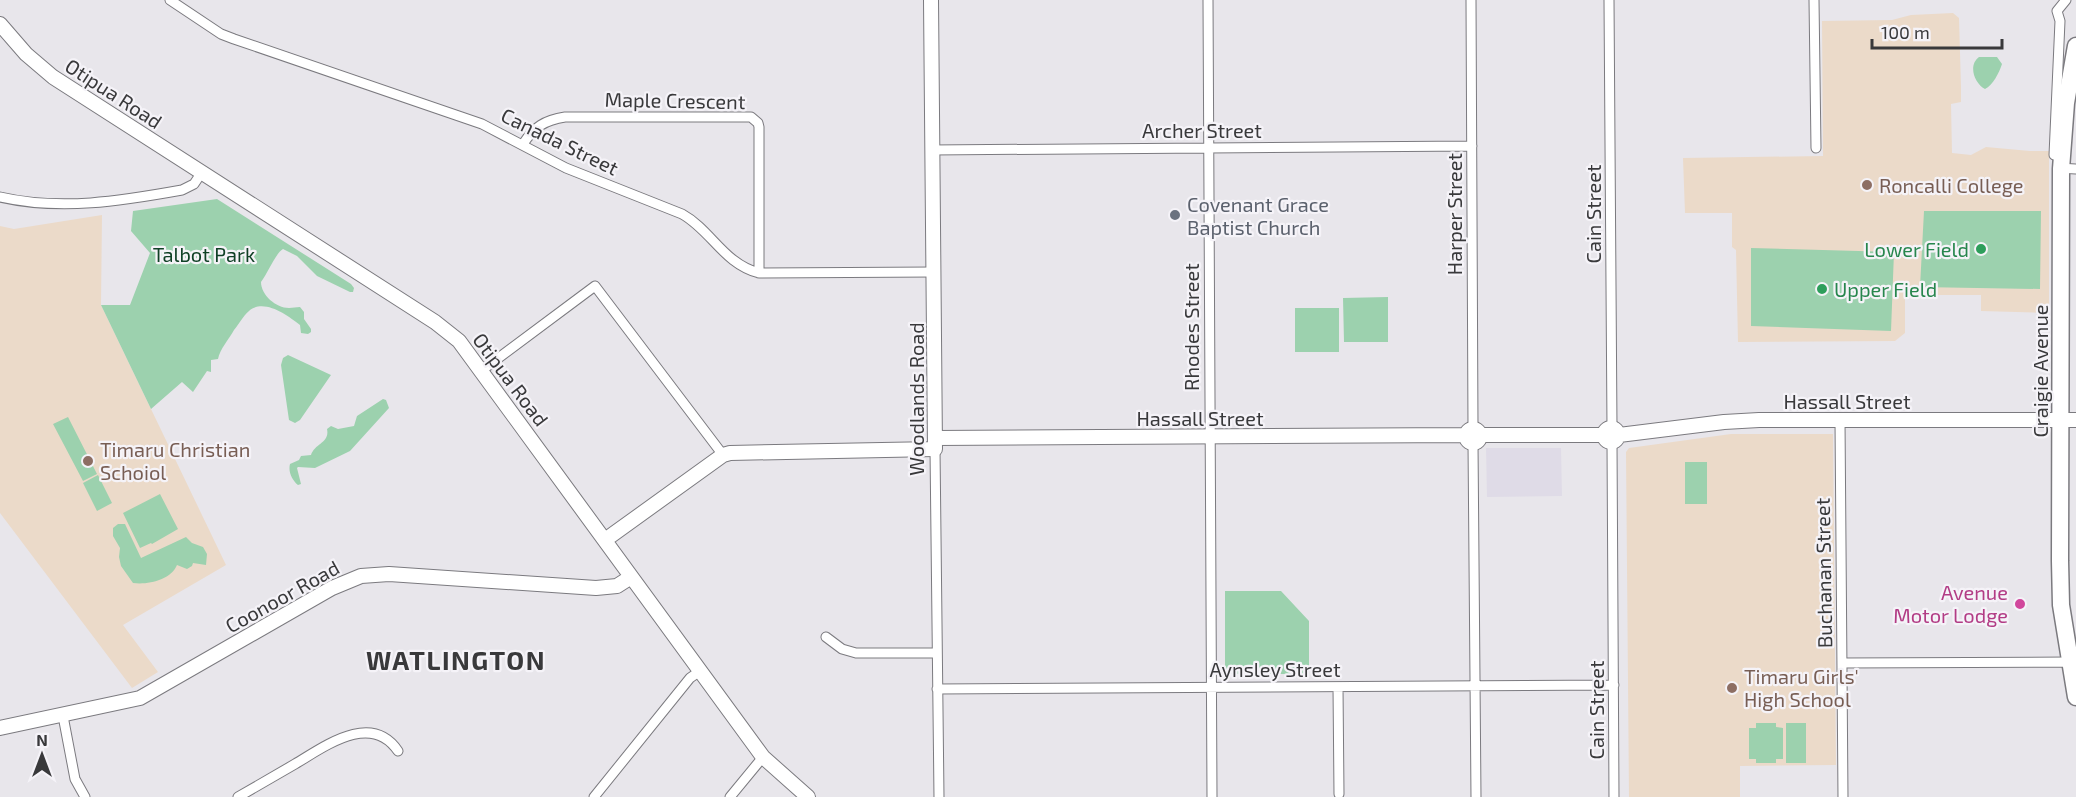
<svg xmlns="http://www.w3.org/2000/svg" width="2076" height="797" viewBox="0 0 2076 797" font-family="'Exo 2',sans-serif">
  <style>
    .built { fill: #dfdbe7 }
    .education { fill: #ebdac9 }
    .green { fill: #9cd1ae }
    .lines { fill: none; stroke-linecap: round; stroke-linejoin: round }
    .street-casing { stroke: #7b7a7f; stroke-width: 11 }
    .secondary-casing { stroke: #7b7a7f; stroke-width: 16 }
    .highway-casing { stroke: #7b7a7f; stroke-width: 19 }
    .street { stroke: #fff; stroke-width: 9 }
    .secondary { stroke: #fff; stroke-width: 14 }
    .highway { stroke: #fff; stroke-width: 16 }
    .education-dot { fill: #8d6e63; stroke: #f5f3f8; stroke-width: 2 }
    .worship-dot { fill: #6b7280; stroke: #f5f3f8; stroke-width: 2 }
    .leisure-dot { fill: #2e9e5b; stroke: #f5f3f8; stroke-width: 2 }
    .hotel-dot { fill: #d1479c; stroke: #f5f3f8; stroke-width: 2 }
    .labels { text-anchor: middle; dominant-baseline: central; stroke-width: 4.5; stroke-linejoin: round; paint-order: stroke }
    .street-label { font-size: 20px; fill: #39393b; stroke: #f5f3f8 }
    .education-label { font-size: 20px; fill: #785e54; stroke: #f5f3f8; text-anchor: start }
    .worship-label { font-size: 20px; fill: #5b616d; stroke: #f5f3f8; text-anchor: start }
    .leisure-label { font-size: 20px; fill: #27864d; stroke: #f5f3f8; text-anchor: end }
    .park-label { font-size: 20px; fill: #104126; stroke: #f5f3f8 }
    .hotel-label { font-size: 20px; fill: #b23c85; stroke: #f5f3f8; text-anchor: end }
    .district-label { font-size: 26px; font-weight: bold; letter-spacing: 1.5px; fill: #39393b; stroke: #f5f3f8 }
  </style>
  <rect width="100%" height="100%" fill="#e8e6eb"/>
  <!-- built -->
  <path class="built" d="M1486 448H1561L1562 496 1487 497Z"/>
  <!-- education -->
  <path class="education" d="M1953 13 1959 18 1961 87V102L1951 104 1952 153 1971 155 1986 147 2030 151H2049V313L1981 311V295H1905V333L1895 341 1738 342 1736 250 1732 247V213H1685L1683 158 1823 156 1822 21 1892 20 1911 15Z
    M102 215 101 305 226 565 123 625 158 672 132 688 0 513V226L14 229Z
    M1731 434H1833L1836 765 1740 766V797H1629L1626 452 1629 448Z"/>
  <!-- green -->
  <path class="green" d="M1979 57H1997L2002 64C1999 73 1993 85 1985 89 1974 83 1968 65 1979 57Z
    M217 199 351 284 354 288 353 292H350L317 276 297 256 283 249C275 254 268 273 261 282 261 295 276 308 289 308 293 308 296 307 300 307L304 312V319L311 329V332L308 334 301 333 300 325C287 315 264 298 249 311 243 316 239 324 234 330 229 339 220 349 218 359L211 360V372L207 371 193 392 182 382 151 409 101 305H130L150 253 131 231 133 211Z
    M1924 211H2041L2040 289 1920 287Z
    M1751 248 1894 252 1891 331 1751 326Z
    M1388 297V342H1344L1343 298Z
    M1295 308H1339V352H1295Z
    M288 355 331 375 300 420 295 423 289 420 281 365 283 358Z
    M383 399 386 400 389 408 350 451 315 468 298 467 297 468 301 484 298 485C292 480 288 472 290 464L299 460 301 456 311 455C315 443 330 443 327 429L331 426 338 429 354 426 357 416Z
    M68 417 97 474 83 481 53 424Z
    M1685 462H1707V504H1685Z
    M98 475 112 503 97 511 83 483Z
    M160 494 178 529 152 544 151 543 140 548 123 513Z
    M118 524H125L141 558 186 537 192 543 203 547 207 554 206 565 193 563 192 566 187 569 177 565C171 580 148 585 133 583L121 566 119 557 120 548 113 536V528Z
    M1225 591H1281L1309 621V674H1225Z
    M1756 723H1776V727L1783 728V759H1776V763H1756V759H1749V728H1756Z
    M1786 723H1806V763H1786Z"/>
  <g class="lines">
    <!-- street casing -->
    <g class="street-casing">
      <path id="street" d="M170 0 221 34 234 39 482 124 566 168 682 214C711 230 724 264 759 273L934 272
        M1208 0 1212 797
        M1471 0 1473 428
        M1609 0 1612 428
        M1814 0 1816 148
        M523 144C534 127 545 120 565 117H751L758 123 759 127V273
        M932 150 1472 146
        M2054 155 2060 21 2057 11 2066 0
        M2058 168 2076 169
        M0 197C61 211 121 201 182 190L194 184 202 172
        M481 371 595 286 723 455
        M1840 420 1843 797
        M1473 443 1476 797
        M1612 443 1614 797
        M935 449 939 797
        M826 637 842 649 856 653H937
        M1842 663 2070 662 2073 664
        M1338 687 1339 794
        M937 689 1614 685
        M63 716 75 779 85 797
        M238 797C257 786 276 775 295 764 324 747 371 711 398 751
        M594 797 690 678 700 671
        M730 797 763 757"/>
    </g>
    <!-- secondary casing -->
    <g class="secondary-casing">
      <path id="secondary" d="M0 24 26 54 53 77 435 322 459 341 763 757 808 797
        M1604 435a7 7 0 1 1 14 0a7 7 0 1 1-14 0Z
        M1466 436a7 7 0 1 1 14 0a7 7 0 1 1-14 0Z
        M1481 435H1604
        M1619 435 1724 422 1759 420H2076
        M935 438 1466 435
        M605 540 723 455 730 453 935 449 931 0
        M0 728 140 698 332 588 361 576 389 574 596 588 617 586 631 577"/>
    </g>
    <!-- highway casing -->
    <g class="highway-casing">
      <path id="highway" d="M2076 46 2066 103 2061 169 2060 561 2061 605 2076 697"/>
    </g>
    <!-- street -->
    <use href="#street" class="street"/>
    <!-- secondary -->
    <use href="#secondary" class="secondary"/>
    <!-- highway -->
    <use href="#highway" class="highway"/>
  </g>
  <!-- markers -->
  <g class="education-dot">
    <circle cx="1867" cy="185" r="6"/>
    <circle cx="88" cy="461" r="6"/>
    <circle cx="1732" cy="688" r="6"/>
  </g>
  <circle class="worship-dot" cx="1175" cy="215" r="6"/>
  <g class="leisure-dot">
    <circle cx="1981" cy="249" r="6"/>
    <circle cx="1822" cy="289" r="6"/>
  </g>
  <circle class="hotel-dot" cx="2020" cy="604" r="6"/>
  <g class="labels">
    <!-- street labels -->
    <g class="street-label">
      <text transform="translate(114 93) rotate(33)">Otipua Road</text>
      <text transform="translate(675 100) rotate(1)">Maple Crescent</text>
      <text x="1202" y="130">Archer Street</text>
      <text transform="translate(560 141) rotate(26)">Canada Street</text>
      <text transform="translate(1454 214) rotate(-90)">Harper Street</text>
      <text transform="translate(1593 214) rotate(-90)">Cain Street</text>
      <text transform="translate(1191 327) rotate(-90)">Rhodes Street</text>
      <text transform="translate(2040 371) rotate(-90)">Craigie Avenue</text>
      <text transform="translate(511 379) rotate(53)">Otipua Road</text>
      <text transform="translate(916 399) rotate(-90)">Woodlands Road</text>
      <text x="1847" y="401">Hassall Street</text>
      <text x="1200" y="418">Hassall Street</text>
      <text transform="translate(1823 573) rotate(-91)">Buchanan Street</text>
      <text transform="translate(282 596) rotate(-29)">Coonoor Road</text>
      <text x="1275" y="669">Aynsley Street</text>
      <text transform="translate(1596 710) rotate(-90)">Cain Street</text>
    </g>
    <!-- education labels -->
    <g class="education-label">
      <text x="1879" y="185">Roncalli College</text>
      <text x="100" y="449">Timaru Christian<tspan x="100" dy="23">Schoiol</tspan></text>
      <text x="1744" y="676">Timaru Girls'<tspan x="1744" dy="23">High School</tspan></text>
    </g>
    <!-- worship labels -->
    <g class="worship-label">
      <text x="1187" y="204">Covenant Grace<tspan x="1187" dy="23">Baptist Church</tspan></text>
    </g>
    <!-- leisure labels -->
    <g class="leisure-label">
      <text x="1969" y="249">Lower Field</text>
      <text x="1834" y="289" text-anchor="start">Upper Field</text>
    </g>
    <!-- park labels -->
    <g class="park-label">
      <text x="204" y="254">Talbot Park</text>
    </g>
    <!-- hotel labels -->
    <g class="hotel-label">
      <text x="2008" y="592">Avenue<tspan x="2008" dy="23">Motor Lodge</tspan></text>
    </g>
    <!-- district labels -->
    <g class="district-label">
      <text x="456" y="659">WATLINGTON</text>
    </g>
  </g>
  <!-- north arrow -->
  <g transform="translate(42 755)" stroke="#f5f3f8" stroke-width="4.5" paint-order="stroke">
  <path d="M0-4.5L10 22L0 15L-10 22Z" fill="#39393b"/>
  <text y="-9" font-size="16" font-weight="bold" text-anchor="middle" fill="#39393b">N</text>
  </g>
  <!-- scale -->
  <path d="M1872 39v9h130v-9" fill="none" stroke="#39393b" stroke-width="3"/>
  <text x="1881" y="39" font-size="18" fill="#39393b" stroke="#f5f3f8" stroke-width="4.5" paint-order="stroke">100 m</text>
</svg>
